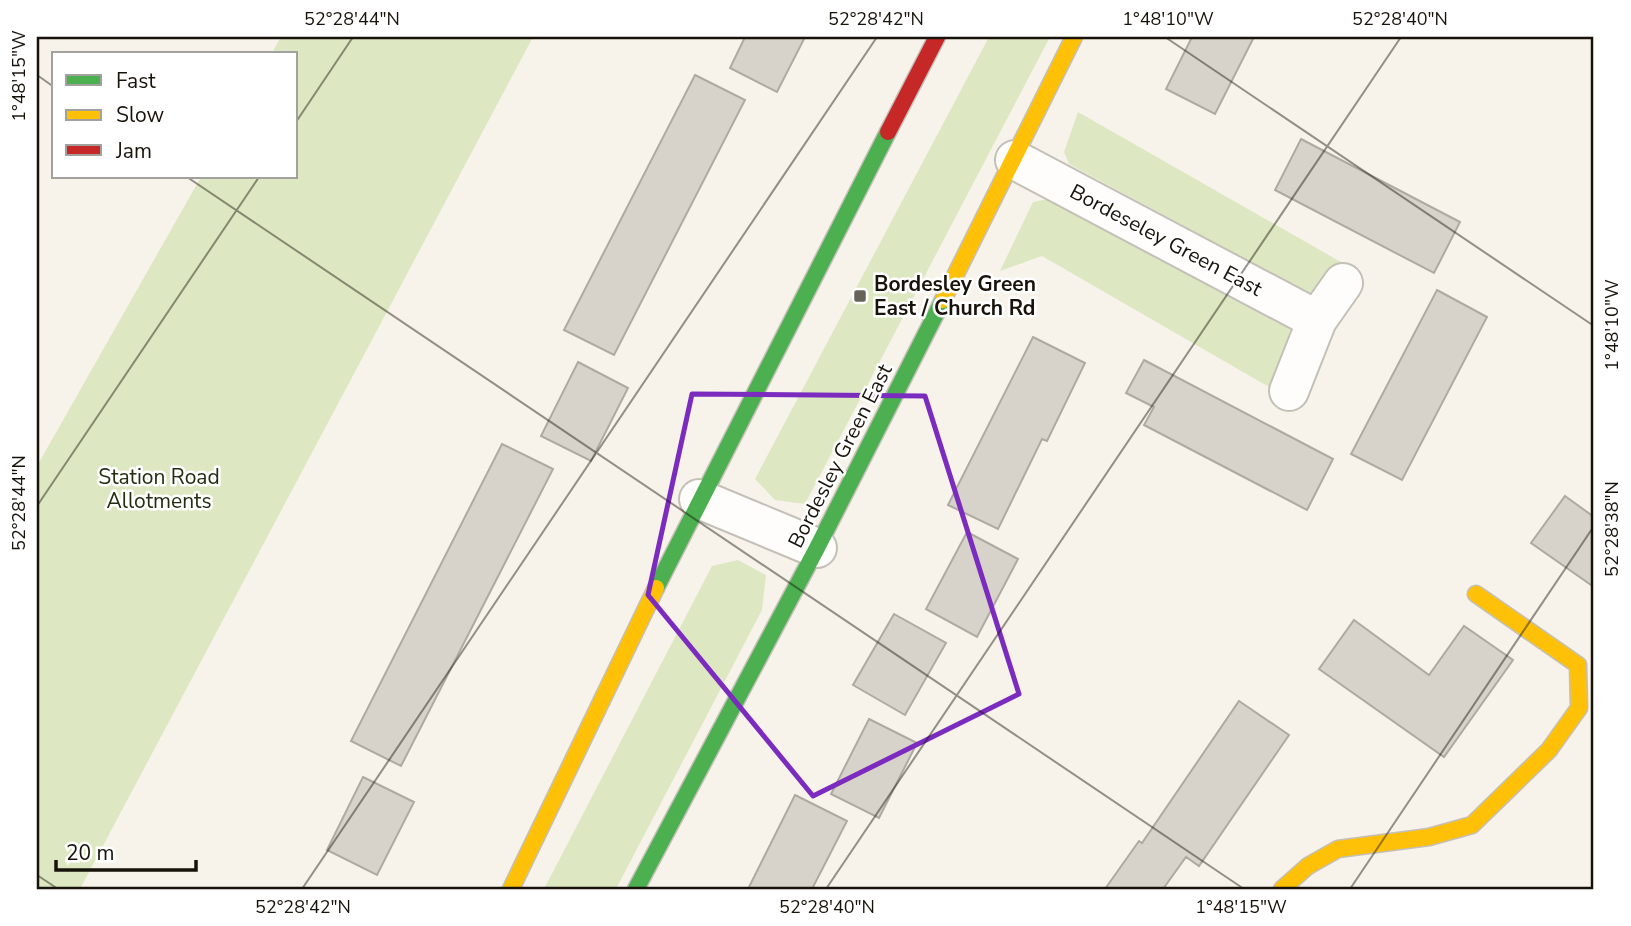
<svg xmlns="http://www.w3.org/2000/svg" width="1631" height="926" viewBox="0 0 1631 926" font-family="'Nunito Sans',sans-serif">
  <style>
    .green { fill: #dde8c2 }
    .building { fill: #d7d3ca; stroke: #aeaaa2; stroke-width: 2 }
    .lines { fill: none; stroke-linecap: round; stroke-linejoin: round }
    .street-casing { stroke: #c4c0b8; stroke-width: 42 }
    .fast-casing { stroke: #c4c0b8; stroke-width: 19 }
    .slow-casing { stroke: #c4c0b8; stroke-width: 19 }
    .jam-casing { stroke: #c4c0b8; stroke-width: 19 }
    .street { stroke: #fefdfc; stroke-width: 38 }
    .fast { stroke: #4caf50; stroke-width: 16 }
    .slow { stroke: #ffc107; stroke-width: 16 }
    .jam { stroke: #c62828; stroke-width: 16 }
    .marked { fill: none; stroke: #7b2cbf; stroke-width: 5; stroke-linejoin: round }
    .ticks { fill: none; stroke: #18130a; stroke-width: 2; stroke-opacity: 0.45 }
    .poi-dot { fill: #666159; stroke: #fff; stroke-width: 2.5 }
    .labels { text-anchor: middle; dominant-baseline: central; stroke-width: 5; stroke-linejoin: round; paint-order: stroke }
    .street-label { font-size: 21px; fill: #18130a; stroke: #fff }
    .poi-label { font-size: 21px; font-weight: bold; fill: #18130a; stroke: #fff; text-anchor: start }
    .park-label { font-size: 21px; fill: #232d10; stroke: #fff }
    .neatline { fill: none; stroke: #18130a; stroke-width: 2.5 }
    .ticks-label { font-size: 18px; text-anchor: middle; fill: #18130a }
  </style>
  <rect width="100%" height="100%" fill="#f7f3eb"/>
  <!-- green -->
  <path class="green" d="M281 37H533L80 889H37V466L201 177H296V54H271Z
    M989 37H1050L805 504 775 500 755 479Z
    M1078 112 1341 262 1312 295 1069 164 1064 152Z
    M1053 198 1292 323 1274 390 1042 256 1000 271 1033 202Z
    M738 560 766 575 762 610 616 889H544L712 566Z"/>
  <!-- building -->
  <path class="building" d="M745 37H805L777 92 730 68Z
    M1192 37H1254L1215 114 1166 89Z
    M695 75 745 100 614 355 564 330Z
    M1301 139 1460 222 1434 273 1275 190Z
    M1437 290 1487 317 1402 480 1351 454Z
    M1033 337 1085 363 1047 441 1042 439 998 529 948 505Z
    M1144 360 1333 459 1307 510 1144 425 1154 407 1126 393Z
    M578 362 628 388 591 461 541 436Z
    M502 444 553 469 401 766 351 741Z
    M1565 496 1594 517V587L1531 543Z
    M967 532 1018 559 977 637 926 609Z
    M894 614 946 643 905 715 853 685Z
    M1354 620 1429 675 1464 626 1513 660 1444 757 1319 669Z
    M1239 701 1289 735 1199 866 1186 857 1163 889H1105L1139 841 1142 843Z
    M869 719 917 743 879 818 831 794Z
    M363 777 414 802 377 875 327 850Z
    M795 795 847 821 812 889H748Z"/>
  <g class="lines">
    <!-- street casing -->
    <g class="street-casing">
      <path id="street" d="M1015 160 1317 320
        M1289 391 1317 320 1343 283
        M699 499 817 548"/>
    </g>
    <!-- fast casing -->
    <g class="fast-casing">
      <path id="fast" d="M656 588 888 132
        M636 889 817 548 943 300"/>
    </g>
    <!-- slow casing -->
    <g class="slow-casing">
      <path id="slow" d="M943 300 1074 37
        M511 889 656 588
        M1282 889 1308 866 1338 849 1429 837 1472 825 1549 750 1579 708 1578 665 1476 594"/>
    </g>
    <!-- jam casing -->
    <g class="jam-casing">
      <path id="jam" d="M888 132 937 37"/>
    </g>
    <!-- street -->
    <use href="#street" class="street"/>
    <!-- fast -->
    <use href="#fast" class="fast"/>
    <!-- slow -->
    <use href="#slow" class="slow"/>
    <!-- jam -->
    <use href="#jam" class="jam"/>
  </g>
  <!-- marked area -->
  <path class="marked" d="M692 394 925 396 1019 694 813 796 648 595Z"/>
  <!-- ticks -->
  <path class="ticks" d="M1165 37 1594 326M37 75 54 87M296 122 353 37M187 177 1244 889M37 506 259 177M37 875 58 889M302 889 877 37M826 889 1401 37M1350 889 1594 526"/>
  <!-- markers -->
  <rect class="poi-dot" x="853" y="289" width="14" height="14" rx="3.5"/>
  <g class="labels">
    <!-- street labels -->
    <g class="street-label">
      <text transform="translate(1166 240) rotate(28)">Bordeseley Green East</text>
      <text transform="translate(840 456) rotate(-63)">Bordesley Green East</text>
    </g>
    <!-- poi labels -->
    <g class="poi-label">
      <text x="874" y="284">Bordesley Green<tspan x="874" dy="24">East / Church Rd</tspan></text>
    </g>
    <!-- park labels -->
    <g class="park-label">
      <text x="159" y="477">Station Road<tspan x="159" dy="24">Allotments</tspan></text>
    </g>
  </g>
  <!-- border -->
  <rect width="1631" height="926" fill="none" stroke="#ffffff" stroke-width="77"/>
  <!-- legend -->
  <rect x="52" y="52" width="245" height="126" fill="#ffffff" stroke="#a3a19d" stroke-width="2"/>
  <rect x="66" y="75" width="35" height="10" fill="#4caf50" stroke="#a3a19d" stroke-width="2"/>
  <text x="116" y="88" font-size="21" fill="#18130a">Fast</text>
  <rect x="66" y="110" width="35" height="10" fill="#ffc107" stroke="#a3a19d" stroke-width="2"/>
  <text x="116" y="122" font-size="21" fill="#18130a">Slow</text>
  <rect x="66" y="145" width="35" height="10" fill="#c62828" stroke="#a3a19d" stroke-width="2"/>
  <text x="116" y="158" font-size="21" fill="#18130a">Jam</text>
  <!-- scale -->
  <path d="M56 860v10h140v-10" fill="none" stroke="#18130a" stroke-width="3.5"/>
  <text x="66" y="860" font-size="21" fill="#18130a" stroke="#ffffff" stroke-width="5" paint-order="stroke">20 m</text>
  <rect x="38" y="38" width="1554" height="850" class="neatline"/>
  <g class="ticks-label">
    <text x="352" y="25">52°28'44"N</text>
    <text x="876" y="25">52°28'42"N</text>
    <text x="1168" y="25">1°48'10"W</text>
    <text x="1400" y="25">52°28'40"N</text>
    <text transform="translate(19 76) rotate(-90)" y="6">1°48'15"W</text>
    <text transform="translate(1612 325) rotate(-90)" y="6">1°48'10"W</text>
    <text transform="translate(19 503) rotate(-90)" y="6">52°28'44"N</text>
    <text transform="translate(1612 529) rotate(-90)" y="6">52°28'38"N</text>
    <text x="303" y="913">52°28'42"N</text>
    <text x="827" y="913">52°28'40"N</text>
    <text x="1241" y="913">1°48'15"W</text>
  </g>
</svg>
